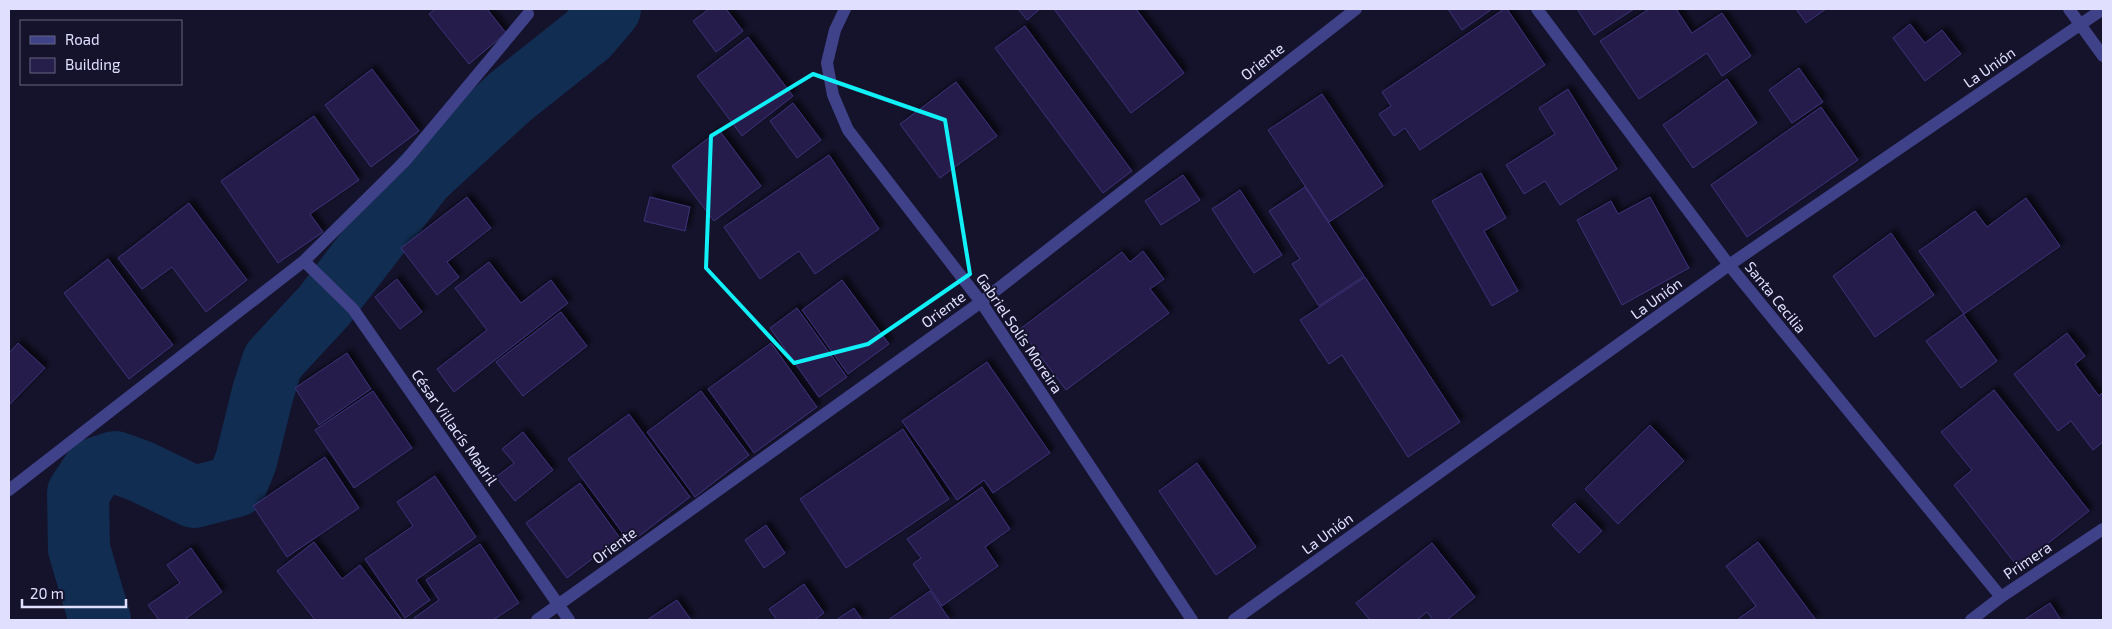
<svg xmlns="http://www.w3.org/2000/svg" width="2112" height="629" viewBox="0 0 2112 629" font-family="'Exo 2',sans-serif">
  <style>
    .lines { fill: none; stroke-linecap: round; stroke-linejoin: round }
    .river { stroke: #112d51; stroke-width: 62 }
    .building { fill: #261f4c; stroke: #3b3278; filter: url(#shadow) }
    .street { stroke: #3f4189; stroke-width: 12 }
    .marked { fill: none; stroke: #11eff7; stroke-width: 4; stroke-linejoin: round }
    .labels { text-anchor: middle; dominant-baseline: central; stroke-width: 4; stroke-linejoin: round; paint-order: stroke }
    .street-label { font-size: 15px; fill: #e0dffe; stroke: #15132c }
  </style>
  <defs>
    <filter id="shadow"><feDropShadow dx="4.5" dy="-4.5" stdDeviation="2.5" flood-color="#0009"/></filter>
  </defs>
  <rect width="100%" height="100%" fill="#15132c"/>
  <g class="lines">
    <!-- river -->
    <path class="river" d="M100 620 79 549 78 493 94 469 115 462 140 471 194 497 236 486 246 461 263 392 273 361 324 306 423 177 510 97 588 35 610 9"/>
  </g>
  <!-- building -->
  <path class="building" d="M435 9H487L506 33 469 64 429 14Z
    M709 9H726L743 31 716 52 693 21Z
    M1018 9H1040L1027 20Z
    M1054 9H1136L1184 73 1131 113Z
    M1448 9H1492L1462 30Z
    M1504 9H1507L1545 65 1420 150 1405 128 1394 136 1379 114 1391 106 1382 92Z
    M1577 9H1634L1594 35Z
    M1649 9H1676L1692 33 1722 13 1751 56 1722 76 1707 53 1639 99 1600 41Z
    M1796 9H1826L1806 23Z
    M1910 24 1925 43 1942 30 1961 54 1925 81 1893 38Z
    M1025 26 1132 171 1103 193 995 48Z
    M748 37 793 96 742 136 697 76Z
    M1799 68 1823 102 1792 123 1769 90Z
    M372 69 419 131 371 167 325 105Z
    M1727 79 1757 123 1693 168 1663 125Z
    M956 82 997 136 940 178 900 124Z
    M1568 89 1617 169 1560 205 1545 181 1524 194 1506 165 1555 134 1539 108Z
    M1322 94 1383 186 1329 222 1268 130Z
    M793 103 821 140 797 158 770 121Z
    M1821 107 1858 160 1747 237 1711 185Z
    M314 116 359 180 310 214 323 232 278 263 221 181Z
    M719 130 761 186 714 221 672 166Z
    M829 155 879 229 815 274 799 251 760 279 724 227Z
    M1481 173 1506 218 1484 231 1518 291 1492 306 1432 201Z
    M1183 175 1200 200 1161 225 1145 201Z
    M1305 187 1364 276 1319 306 1292 264 1300 259 1269 211Z
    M1240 190 1282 255 1254 273 1212 209Z
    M467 197 491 228 447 262 459 277 437 295 401 248Z
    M650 197 690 207 685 231 644 221Z
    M1650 197 1689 268 1622 305 1577 220 1611 201 1618 214Z
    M2026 198 2060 246 1964 314 1919 251 1975 211 1987 227Z
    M189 203 247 280 206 312 172 267 142 289 118 258Z
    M1891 233 1934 295 1875 337 1833 276Z
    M1143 251 1164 279 1150 289 1169 313 1066 390 1020 329 1122 252 1130 262Z
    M108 259 173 345 129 379 64 293Z
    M489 262 521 303 551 280 568 303 454 392 437 369 487 330 455 288Z
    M1365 277 1460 422 1408 457 1342 355 1329 364 1300 320Z
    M397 279 422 312 400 329 375 297Z
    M842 280 889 344 848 374 802 310Z
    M797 308 847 377 819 397 770 328Z
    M561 312 587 346 523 396 496 362Z
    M1963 314 1997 361 1961 388 1926 341Z
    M2067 333 2085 356 2075 364 2099 396 2103 392V442L2093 450 2071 421 2058 431 2014 374Z
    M18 343 45 368 9 405V353Z
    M771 343 817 407 754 453 708 389Z
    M347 353 371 389 319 425 295 388Z
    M987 362 1050 453 993 493 984 480 957 500 902 421Z
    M1994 390 2089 511 2018 567 1954 485 1972 470 1941 432Z
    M373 391 412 448 354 488 315 430Z
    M701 391 749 455 695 497 647 432Z
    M629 414 690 497 630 543 568 459Z
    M1650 425 1684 461 1618 524 1585 489Z
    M903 429 949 499 846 568 800 499Z
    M523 432 553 470 515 501 496 477 514 463 502 449Z
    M325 457 359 508 287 557 253 506Z
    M1197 463 1256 547 1216 575 1159 491Z
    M435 476 476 537 416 580 430 600 405 618 365 559 413 526 397 502Z
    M580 483 620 538 567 578 526 523Z
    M982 487 1010 529 985 547 998 566 942 606 913 564 921 558 907 539Z
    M1575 503 1602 531 1579 553 1552 525Z
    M766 525 785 553 764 568 745 540Z
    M314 542 342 579 360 565 402 620H315L277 571Z
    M1758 542 1816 620H1737L1756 606 1726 566Z
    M1432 543 1475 597 1447 620H1433L1427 612 1417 620H1370L1356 603Z
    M480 544 519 603 493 620H416L414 618 439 600 426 580Z
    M191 548 222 592 184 620H159L148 605 180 583 167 565Z
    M804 584 824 613 814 620H777L769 609Z
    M930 591 950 620H888Z
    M677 600 691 620H647Z
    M2050 603 2061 620H2024Z
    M854 608 862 620H836Z"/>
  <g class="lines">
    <!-- street -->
    <path class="street" d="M845 9 835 30 827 63 833 95 848 130 981 302 1192 620
      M1537 9 1729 265 2001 597
      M2069 9 2103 56
      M304 261 353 309 569 620
      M9 490 304 261 406 160 528 14
      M537 620 981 302 1356 9
      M1234 620 1729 265 2103 9
      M1971 620 2001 597 2103 529"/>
  </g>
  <!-- marked area -->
  <path class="marked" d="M813 74 945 120 970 274 868 344 794 363 706 268 711 136Z"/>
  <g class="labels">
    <!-- street labels -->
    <g class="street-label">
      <text transform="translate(1262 61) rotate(-38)">Oriente</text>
      <text transform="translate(1989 67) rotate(-35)">La Unión</text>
      <text transform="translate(1776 297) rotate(51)">Santa Cecilia</text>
      <text transform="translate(1656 298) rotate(-36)">La Unión</text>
      <text transform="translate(943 309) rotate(-36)">Oriente</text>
      <text transform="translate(1020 333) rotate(56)">Gabriel Solís Moreira</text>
      <text transform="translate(455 427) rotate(55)">César Villacís Madril</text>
      <text transform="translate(1327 533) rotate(-36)">La Unión</text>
      <text transform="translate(614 545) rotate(-36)">Oriente</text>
      <text transform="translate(2027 560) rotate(-34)">Primera</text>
    </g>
  </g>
  <!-- border -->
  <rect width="2112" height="629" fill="none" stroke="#e0dffe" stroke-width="20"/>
  <!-- legend -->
  <rect x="20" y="20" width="162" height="65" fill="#15132c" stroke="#666580"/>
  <rect x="30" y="36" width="25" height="8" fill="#3f4189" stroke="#666580"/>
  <text x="65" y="45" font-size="15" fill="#e0dffe">Road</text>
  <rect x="30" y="58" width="25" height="15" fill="#261f4c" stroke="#666580"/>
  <text x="65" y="70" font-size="15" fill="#e0dffe">Building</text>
  <!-- scale -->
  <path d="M22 599v8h104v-8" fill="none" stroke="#e0dffe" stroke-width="2.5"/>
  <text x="30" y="599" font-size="15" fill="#e0dffe" stroke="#15132c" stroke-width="4" paint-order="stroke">20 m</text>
</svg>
